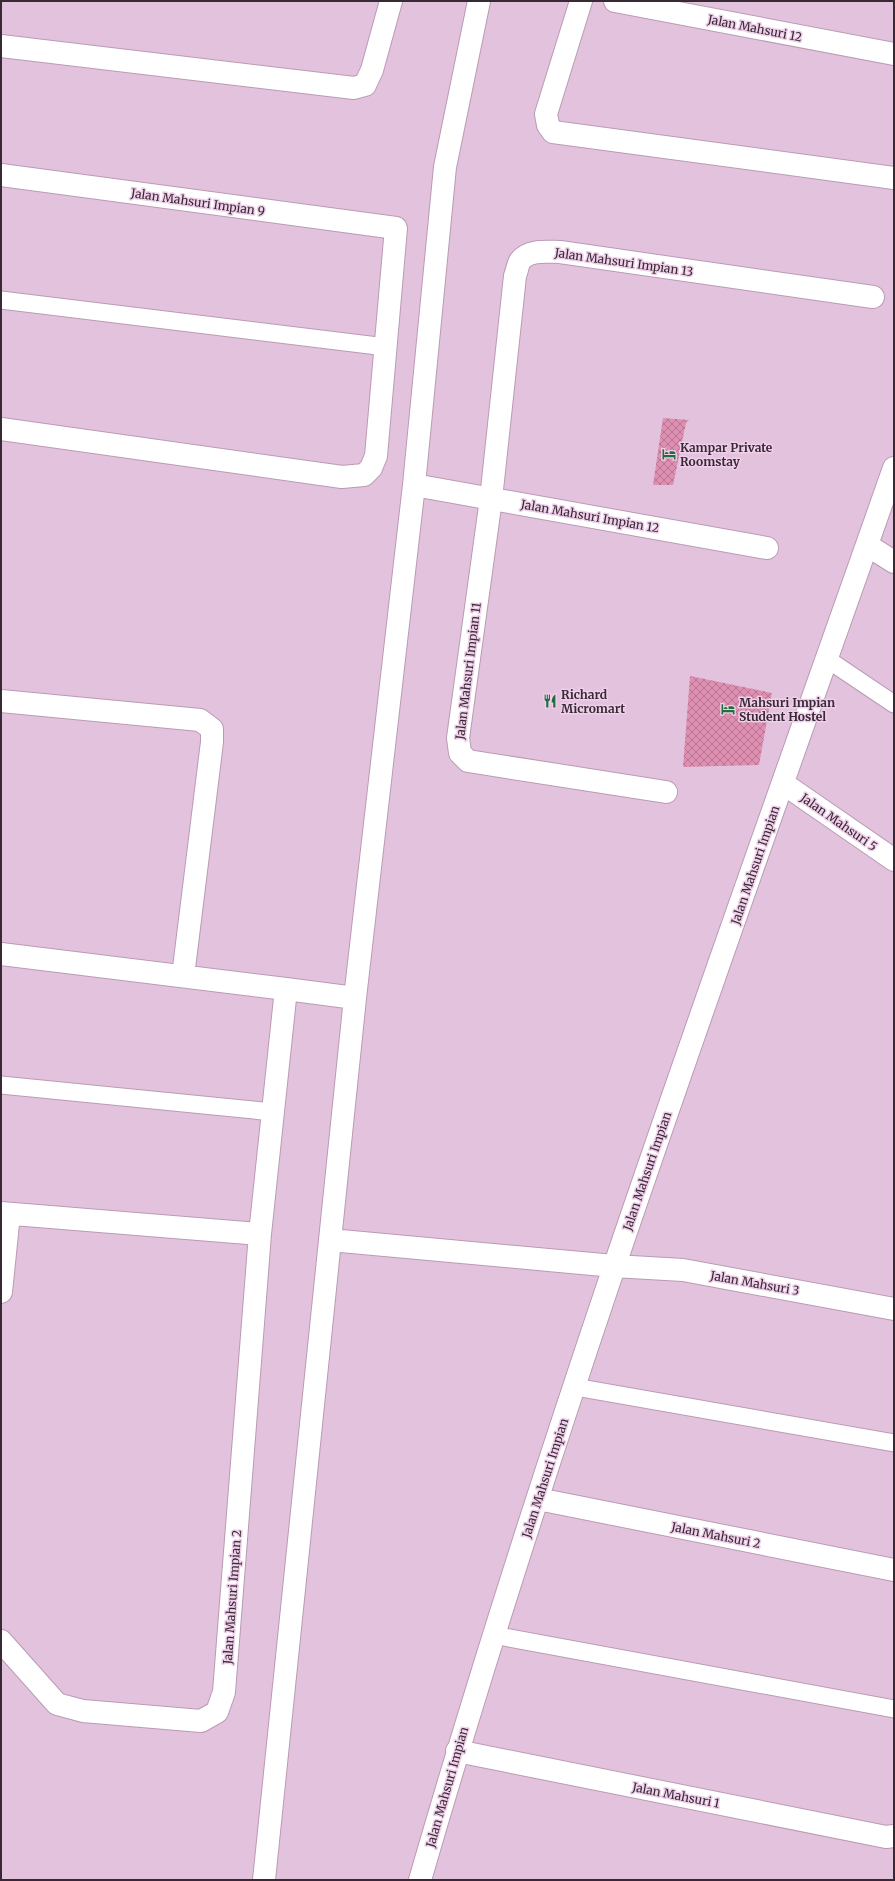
<svg xmlns="http://www.w3.org/2000/svg" width="895" height="1881" viewBox="0 0 895 1881" font-family="Merriweather,serif">
  <style>
    .building { fill: url(#building-cross-hatch) }
    .lines { fill: none; stroke-linecap: round; stroke-linejoin: round }
    .service-casing { stroke: #ba9bb4; stroke-width: 19 }
    .minor-casing { stroke: #ba9bb4; stroke-width: 24 }
    .service { stroke: #fff; stroke-width: 17 }
    .minor { stroke: #fff; stroke-width: 22 }
    .labels { text-anchor: middle; dominant-baseline: central; stroke-width: 3; stroke-linejoin: round; paint-order: stroke }
    .street-label { font-size: 12px; fill: #372a34; stroke: #f0cfea }
    .poi-label { font-size: 12px; font-weight: bold; fill: #372a34; stroke: #f0cfea; text-anchor: start }
  </style>
  <defs>
    <pattern id="building-cross-hatch" width="8" height="8" patternUnits="userSpaceOnUse"><rect width="8" height="8" fill="#df90b2"/><path d="M0 0l8 8M0 8l8-8" fill="none" stroke="#b67692"/></pattern>
  </defs>
  <rect width="100%" height="100%" fill="#e3c2dd"/>
  <!-- building -->
  <path class="building" d="M663 418 689 420 686 423 673 485H653Z
    M690 676 772 693 759 765 683 767Z"/>
  <g class="lines">
    <!-- service casing -->
    <g class="service-casing">
      <path id="service" d="M1 300 386 347
        M827 659 894 704
        M1 1085 273 1112
        M575 1387 894 1443
        M493 1635 894 1709"/>
    </g>
    <!-- minor casing -->
    <g class="minor-casing">
      <path id="minor" d="M581 1 546 114 548 125 553 132 894 178
        M615 1 894 54
        M1 46 354 88 365 85 372 70 391 1
        M1 175 396 228 376 456 371 468 364 475 342 477 1 429
        M414 485 767 548
        M867 545 894 562
        M1 701 200 720 212 729V742L183 976
        M784 784 894 860
        M666 792 468 761 460 753 458 738 491 499 515 276C517 271 518 264 520 261 529 249 548 252 560 252L873 297
        M1 954 286 989 260 1234 224 1692 217 1712 201 1721 83 1711 57 1704 1 1641
        M286 989 355 998
        M1 1213 260 1234
        M330 1240 614 1266 683 1270 894 1309
        M1 1292 9 1214
        M538 1499 894 1570
        M457 1751 886 1837 894 1836
        M264 1880 355 998 414 485 445 167 479 1
        M420 1880C558 1403 729 937 894 468"/>
    </g>
    <!-- service -->
    <use href="#service" class="service"/>
    <!-- minor -->
    <use href="#minor" class="minor"/>
  </g>
  <!-- icons -->
  <defs>
    <g id="hotel-bare" transform="scale(1.08)"><path d="M-6-4.5h1.5V1H6V5H4.5V3h-9V5H-6ZM-4 0a1.8 1.8 0 1 1 3.6 0ZM.5 0V-2.5h3Q6-2.5 6 0Z" fill="#1f6e3e" stroke="#f0cfea" stroke-width="2.5" paint-order="stroke"/></g>
    <g id="restaurant-bare" transform="scale(1.08)"><path d="M-5-6h1v4h1v-4h1v4h1v-4h1v5L-1.5 .5V6h-2V.5L-5-1ZM5-6V6H3V1.5H1.5Q1.5-4 5-6Z" fill="#1f6e3e" stroke="#f0cfea" stroke-width="2.5" paint-order="stroke"/></g>
  </defs>
  <g fill-rule="evenodd">
    <use href="#hotel-bare" x="669" y="454"/>
    <use href="#restaurant-bare" x="550" y="701"/>
    <use href="#hotel-bare" x="728" y="709"/>
  </g>
  <g class="labels">
    <!-- street labels -->
    <g class="street-label">
      <text transform="translate(755 28) rotate(11)">Jalan Mahsuri 12</text>
      <text transform="translate(198 202) rotate(8)">Jalan Mahsuri Impian 9</text>
      <text transform="translate(624 262) rotate(8)">Jalan Mahsuri Impian 13</text>
      <text transform="translate(590 516) rotate(10)">Jalan Mahsuri Impian 12</text>
      <text transform="translate(468 671) rotate(-83)">Jalan Mahsuri Impian 11</text>
      <text transform="translate(839 822) rotate(35)">Jalan Mahsuri 5</text>
      <text transform="translate(755 865) rotate(-71)">Jalan Mahsuri Impian</text>
      <text transform="translate(647 1171) rotate(-71)">Jalan Mahsuri Impian</text>
      <text transform="translate(755 1283) rotate(10)">Jalan Mahsuri 3</text>
      <text transform="translate(545 1478) rotate(-72)">Jalan Mahsuri Impian</text>
      <text transform="translate(716 1535) rotate(11)">Jalan Mahsuri 2</text>
      <text transform="translate(232 1597) rotate(-86)">Jalan Mahsuri Impian 2</text>
      <text transform="translate(447 1787) rotate(-74)">Jalan Mahsuri Impian</text>
      <text transform="translate(676 1795) rotate(11)">Jalan Mahsuri 1</text>
    </g>
    <!-- poi labels -->
    <g class="poi-label">
      <text x="680" y="447">Kampar Private<tspan x="680" dy="14">Roomstay</tspan></text>
      <text x="561" y="694">Richard<tspan x="561" dy="14">Micromart</tspan></text>
      <text x="739" y="702">Mahsuri Impian<tspan x="739" dy="14">Student Hostel</tspan></text>
    </g>
  </g>
  <!-- border -->
  <rect width="895" height="1881" fill="none" stroke="#372a34" stroke-width="4"/>
</svg>
